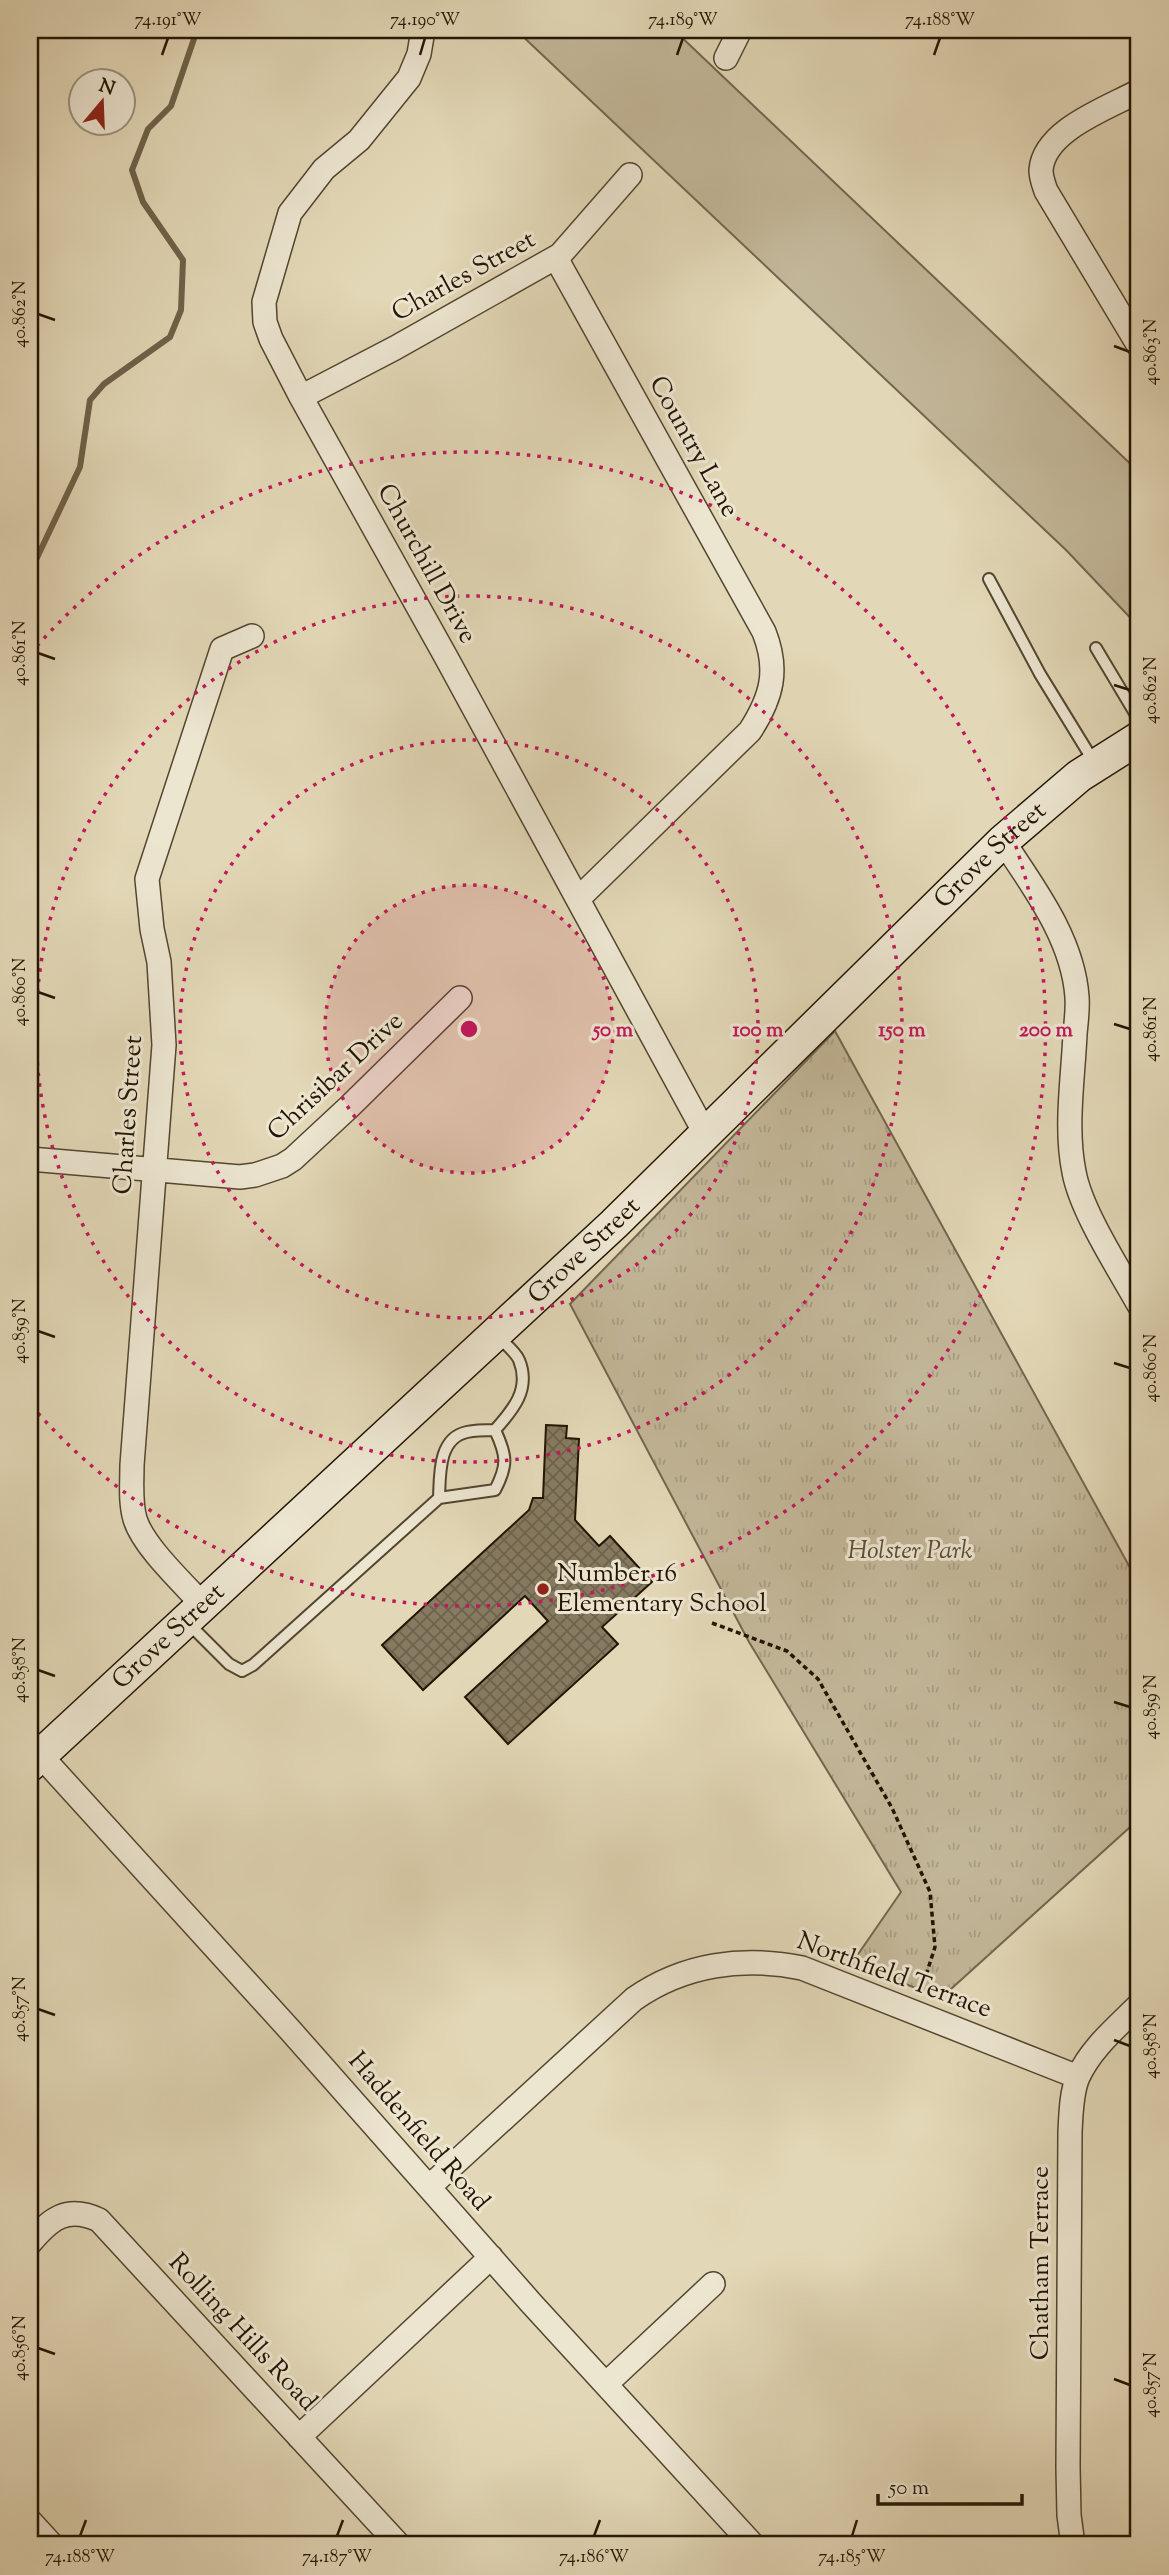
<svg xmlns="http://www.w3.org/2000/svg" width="1169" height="2575" viewBox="0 0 1169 2575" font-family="'Sorts Mill Goudy',serif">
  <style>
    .grass { fill: #c2b698; stroke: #72664e; stroke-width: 2 }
    .park { fill: url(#park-tufts); stroke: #72664e; stroke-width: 2 }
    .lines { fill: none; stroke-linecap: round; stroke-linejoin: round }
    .stream { stroke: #6f624a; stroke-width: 6 }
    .building { fill: url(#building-cross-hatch); stroke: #231503; stroke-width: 2 }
    .lane-casing { stroke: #534630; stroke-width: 14 }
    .street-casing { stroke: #534630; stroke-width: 26 }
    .secondary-casing { stroke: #231503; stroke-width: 35 }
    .path { stroke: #231503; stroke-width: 3.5; stroke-dasharray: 5 3.5; stroke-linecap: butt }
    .lane { stroke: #ece5d0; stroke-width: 10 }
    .street { stroke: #ece5d0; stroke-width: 23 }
    .secondary { stroke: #ece5d0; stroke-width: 32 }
    .ticks { fill: none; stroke: #231503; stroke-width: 2.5 }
    .ring { fill: none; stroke: #c2185b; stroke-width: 3.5; stroke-dasharray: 3.5 7 }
    .poi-dot { fill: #8f2418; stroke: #ece5d0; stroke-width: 2.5 }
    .labels { text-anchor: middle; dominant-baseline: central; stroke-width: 6; stroke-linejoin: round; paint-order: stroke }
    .street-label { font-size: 26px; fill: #231503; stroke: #ece5d0 }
    .park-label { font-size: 26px; font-style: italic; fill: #5b4d37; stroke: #ece5d0 }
    .poi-label { font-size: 26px; fill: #231503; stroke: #ece5d0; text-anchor: start }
    .centre { fill: #c2185b; stroke: #ece5d0; stroke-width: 3.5 }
    .ring-label { font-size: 21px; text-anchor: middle; font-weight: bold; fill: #c2185b; stroke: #ece5d0; stroke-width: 6; stroke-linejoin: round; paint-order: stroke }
    .neatline { fill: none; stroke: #231503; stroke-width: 2.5 }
    .ticks-label { font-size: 18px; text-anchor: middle; fill: #231503 }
  </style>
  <defs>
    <pattern id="park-tufts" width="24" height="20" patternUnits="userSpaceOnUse" patternTransform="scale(1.75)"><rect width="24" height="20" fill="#c2b698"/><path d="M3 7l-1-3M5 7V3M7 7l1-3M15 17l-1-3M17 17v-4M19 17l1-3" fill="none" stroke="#a69c81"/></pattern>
    <pattern id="building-cross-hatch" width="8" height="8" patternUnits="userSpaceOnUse" patternTransform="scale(1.75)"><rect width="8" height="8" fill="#867a60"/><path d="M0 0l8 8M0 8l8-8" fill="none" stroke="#6d634d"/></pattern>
  </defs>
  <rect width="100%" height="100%" fill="#e2d7b6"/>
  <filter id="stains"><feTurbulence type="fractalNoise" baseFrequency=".00286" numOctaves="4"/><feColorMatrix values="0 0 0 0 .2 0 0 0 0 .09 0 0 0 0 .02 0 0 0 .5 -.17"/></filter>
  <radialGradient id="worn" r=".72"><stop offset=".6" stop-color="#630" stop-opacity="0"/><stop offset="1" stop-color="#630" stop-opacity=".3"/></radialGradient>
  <!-- grass -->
  <path class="grass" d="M516 30H674L1139 472V627L1066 550Z"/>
  <!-- park -->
  <path class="park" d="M835 1031 1139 1584V1819L941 1998 852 1963 901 1892 749 1642 570 1304Z"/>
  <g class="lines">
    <!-- stream -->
    <path class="stream" d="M30 595 34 564 80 467 90 400 104 384 170 337 181 310 183 260 143 202 132 170 148 129 171 106 197 30
      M30 683 36 720 30 737"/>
  </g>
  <!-- building -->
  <path class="building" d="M546 1425 567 1426 566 1438 579 1439 575 1520 599 1546 610 1536 652 1582 602 1627 618 1644 508 1744 465 1697 548 1621 525 1596 423 1690 382 1645 529 1510 533 1498H543Z"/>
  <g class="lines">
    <!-- lane casing -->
    <g class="lane-casing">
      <path id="lane" d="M989 579 1040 674 1094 762
        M1096 648 1139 720
        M439 1498 495 1490C508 1465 507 1456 495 1430
        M188 1623 229 1664 242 1671 253 1665 439 1498C440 1475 438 1438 467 1432 476 1430 486 1430 495 1430 513 1410 531 1389 519 1360 515 1351 503 1342 496 1335"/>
    </g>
    <!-- street casing -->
    <g class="street-casing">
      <path id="street" d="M423 30 419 54 409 78 359 140 324 169 290 213 264 302 265 322 271 339 301 397 446 657 706 1135
        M726 58 740 30
        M1139 91C1108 108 1044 130 1041 170 1041 178 1044 185 1046 191L1139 346
        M556 258 764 632C779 670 772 697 750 731L578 899
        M301 397 395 348 560 255 630 175
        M1003 841C1034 888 1073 939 1077 997 1078 1009 1076 1022 1075 1034 1073 1079 1065 1128 1074 1172 1081 1211 1119 1269 1139 1305
        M30 1159 240 1177 255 1175 282 1166 293 1159 349 1107 460 998
        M203 1605C183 1583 143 1546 135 1519 130 1502 132 1483 132 1465L164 1045 159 962 152 929 147 879 222 649 252 636
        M31 1745 290 2030 531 2303 753 2545
        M429 2187 634 1999C684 1964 743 1956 802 1968L1078 2077
        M30 2243C50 2219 67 2205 99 2220L399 2545
        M606 2384 713 2284
        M299 2437 491 2257
        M30 2521 52 2545
        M1073 2545 1069 2515 1068 2468 1070 2132C1071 2115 1071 2093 1078 2077 1091 2048 1117 2027 1139 2005"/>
    </g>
    <!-- secondary casing -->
    <g class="secondary-casing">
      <g id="secondary">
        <path id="s1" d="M30 1765 614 1224 1003 841 1079 776 1139 738"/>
      </g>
    </g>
    <!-- path -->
    <path class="path" d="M712 1623 787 1651 818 1679 892 1808 930 1892 935 1947 920 1994"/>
    <!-- lane -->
    <use href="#lane" class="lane"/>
    <!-- street -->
    <use href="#street" class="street"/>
    <!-- secondary -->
    <use href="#secondary" class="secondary"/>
  </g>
  <!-- ticks -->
  <path class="ticks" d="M162 55 168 38M420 55 425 38M677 55 683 38M934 55 940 38M38 314 55 320M1114 346 1130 352M38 653 55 659M1114 685 1130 690M38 992 55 998M1114 1024 1130 1029M38 1331 55 1337M1114 1363 1130 1368M38 1670 55 1676M1114 1702 1130 1707M38 2009 55 2015M1114 2040 1130 2046M38 2348 55 2354M1114 2379 1130 2385M80 2536 86 2520M337 2536 343 2520M594 2536 600 2520M852 2536 857 2520"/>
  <!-- distance rings -->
  <circle cx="469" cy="1029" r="144" fill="#c2185b" fill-opacity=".12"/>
  <g class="ring">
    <circle cx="469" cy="1029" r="144"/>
    <circle cx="469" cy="1029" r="289"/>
    <circle cx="469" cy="1029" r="433"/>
    <path d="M30 654A577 577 0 1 1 30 1404"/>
  </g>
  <!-- markers -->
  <circle class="poi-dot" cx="543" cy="1589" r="7"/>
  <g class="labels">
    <!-- street labels -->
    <g class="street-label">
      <text transform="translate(464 277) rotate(-29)">Charles Street</text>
      <text transform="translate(693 447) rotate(61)">Country Lane</text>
      <text transform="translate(426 564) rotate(61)">Churchill Drive</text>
      <text stroke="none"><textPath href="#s1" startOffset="1323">Grove Street</textPath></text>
      <text transform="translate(336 1077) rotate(-43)">Chrisibar Drive</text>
      <text transform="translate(129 1115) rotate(-86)">Charles Street</text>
      <text stroke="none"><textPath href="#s1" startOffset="756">Grove Street</textPath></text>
      <text stroke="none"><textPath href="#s1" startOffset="189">Grove Street</textPath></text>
      <text transform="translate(894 1976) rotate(20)">Northfield Terrace</text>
      <text transform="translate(418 2132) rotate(49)">Haddenfield Road</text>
      <text transform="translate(1041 2263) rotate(-90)">Chatham Terrace</text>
      <text transform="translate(242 2333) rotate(47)">Rolling Hills Road</text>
    </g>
    <!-- park labels -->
    <g class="park-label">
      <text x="910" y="1551">Holster Park</text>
    </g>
    <!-- poi labels -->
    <g class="poi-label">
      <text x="557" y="1574">Number 16<tspan x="557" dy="30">Elementary School</tspan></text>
    </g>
  </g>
  <circle cx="469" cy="1029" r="10" class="centre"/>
  <g class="ring-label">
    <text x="613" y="1036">50 m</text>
    <text x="758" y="1036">100 m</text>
    <text x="902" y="1036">150 m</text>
    <text x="1046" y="1036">200 m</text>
  </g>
  <!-- margin -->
  <rect width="1169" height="2575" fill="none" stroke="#e2d7b6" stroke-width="77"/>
  <!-- north arrow -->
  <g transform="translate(102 102) rotate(19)"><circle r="33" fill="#ece5d0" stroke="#9c927e" stroke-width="2"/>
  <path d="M0-5L12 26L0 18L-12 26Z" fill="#8f2418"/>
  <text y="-10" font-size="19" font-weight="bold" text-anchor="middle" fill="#231503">N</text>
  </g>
  <!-- scale -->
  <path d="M878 2494v10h144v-10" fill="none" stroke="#231503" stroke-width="3.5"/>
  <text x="889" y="2494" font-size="21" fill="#231503" stroke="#ece5d0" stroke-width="5" paint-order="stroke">50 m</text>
  <rect x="38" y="38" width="1092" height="2498" class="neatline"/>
  <g class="ticks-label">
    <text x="168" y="25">74.191°W</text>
    <text x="425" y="25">74.190°W</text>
    <text x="683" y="25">74.189°W</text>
    <text x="940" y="25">74.188°W</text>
    <text transform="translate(19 314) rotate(-90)" y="6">40.862°N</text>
    <text transform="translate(1150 352) rotate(-90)" y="6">40.863°N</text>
    <text transform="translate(19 653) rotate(-90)" y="6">40.861°N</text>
    <text transform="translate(1150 690) rotate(-90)" y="6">40.862°N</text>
    <text transform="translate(19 992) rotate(-90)" y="6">40.860°N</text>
    <text transform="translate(1150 1029) rotate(-90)" y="6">40.861°N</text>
    <text transform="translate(19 1331) rotate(-90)" y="6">40.859°N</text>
    <text transform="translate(1150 1368) rotate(-90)" y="6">40.860°N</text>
    <text transform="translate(19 1670) rotate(-90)" y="6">40.858°N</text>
    <text transform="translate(1150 1707) rotate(-90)" y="6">40.859°N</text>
    <text transform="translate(19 2009) rotate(-90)" y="6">40.857°N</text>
    <text transform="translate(1150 2046) rotate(-90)" y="6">40.858°N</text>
    <text transform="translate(19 2348) rotate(-90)" y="6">40.856°N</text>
    <text transform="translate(1150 2385) rotate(-90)" y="6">40.857°N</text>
    <text x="80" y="2562">74.188°W</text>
    <text x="337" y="2562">74.187°W</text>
    <text x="594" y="2562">74.186°W</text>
    <text x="852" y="2562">74.185°W</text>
  </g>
  <rect width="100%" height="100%" filter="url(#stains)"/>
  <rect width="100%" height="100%" fill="url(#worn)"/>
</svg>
